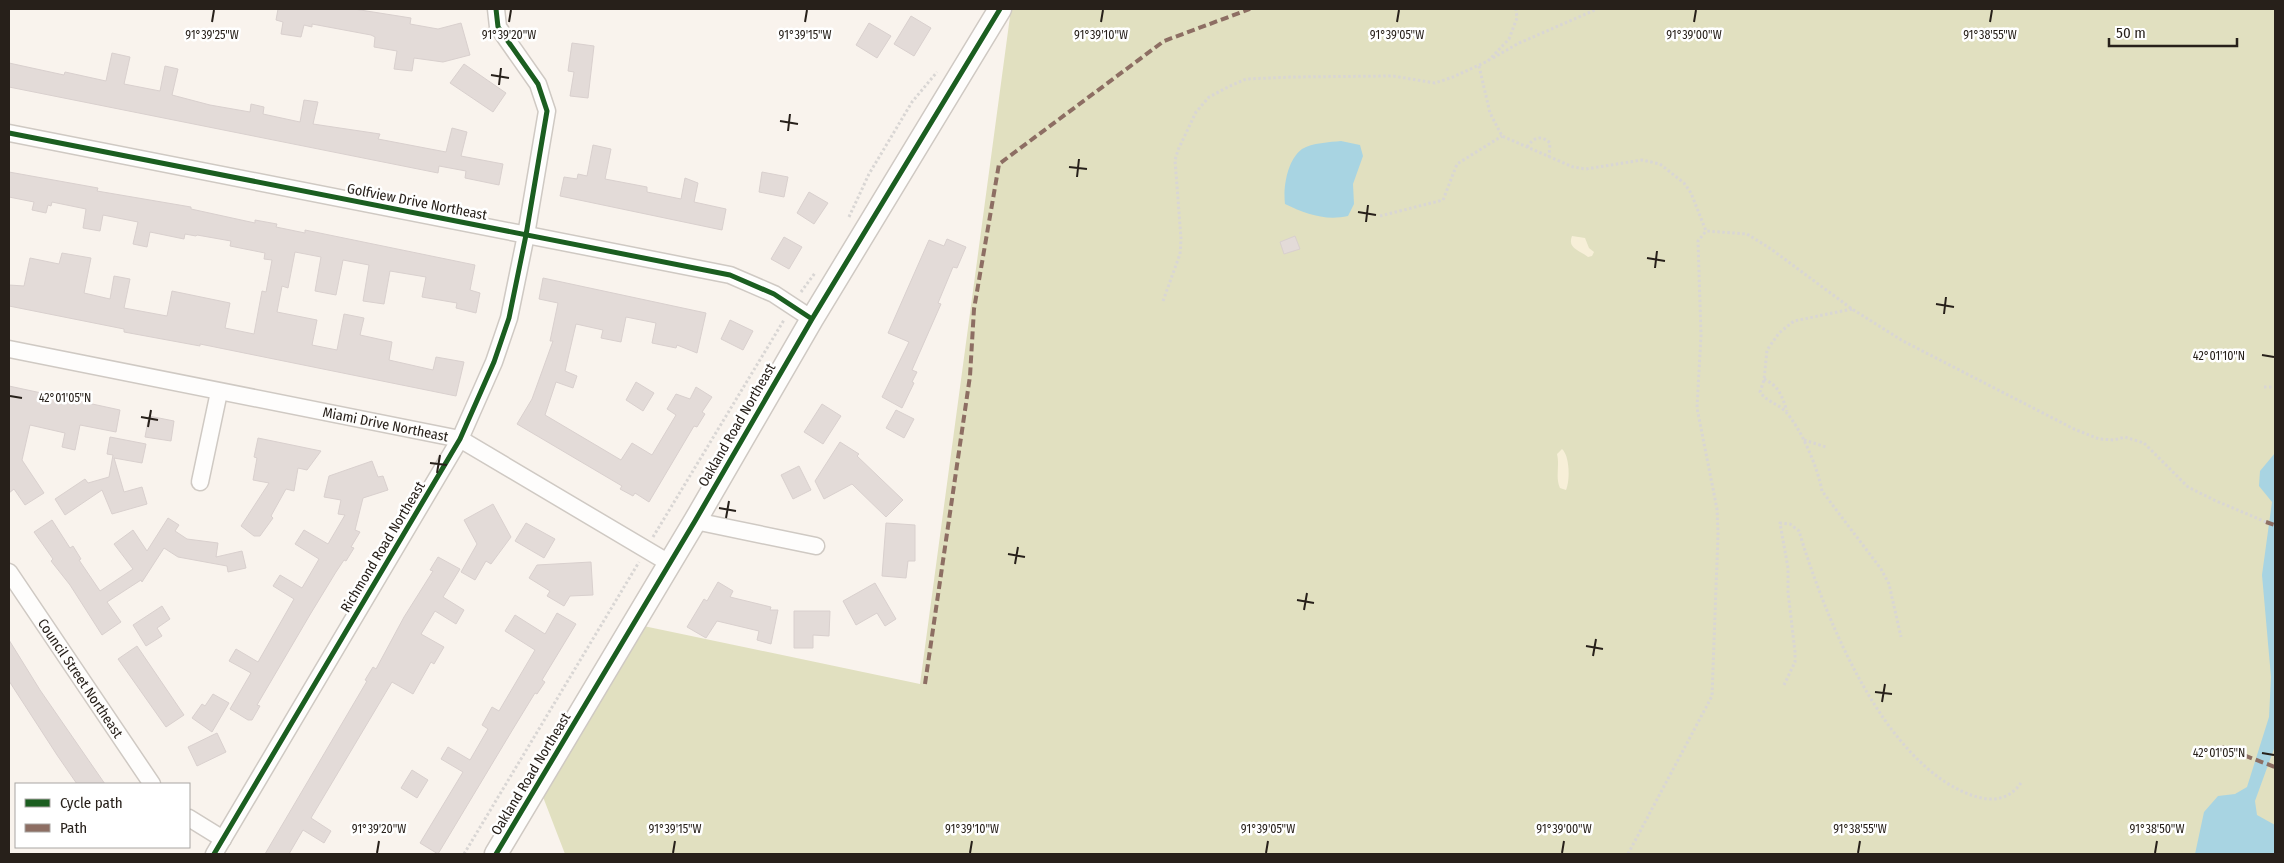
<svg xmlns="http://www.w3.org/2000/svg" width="2284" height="863" viewBox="0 0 2284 863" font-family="'Fira Sans Condensed',sans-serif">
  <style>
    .green { fill: #e1e0c0 }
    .sand { fill: #f7efd8 }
    .water { fill: #a8d4e2 }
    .building { fill: #e3dbd8; stroke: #d9d0ce }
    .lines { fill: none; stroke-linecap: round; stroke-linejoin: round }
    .minor-casing { stroke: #cfc9c3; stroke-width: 19 }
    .secondary-casing { stroke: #cfc9c3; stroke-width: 25 }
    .path { stroke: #d9d6d4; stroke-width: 3; stroke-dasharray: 2.5 2.5; stroke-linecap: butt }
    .minor { stroke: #fefdfc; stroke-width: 16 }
    .secondary { stroke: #fefdfc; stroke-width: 22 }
    .quiet { stroke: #8d6e63; stroke-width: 4; stroke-dasharray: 8 4; stroke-linecap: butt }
    .cycleway-casing { stroke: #fff; stroke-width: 8 }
    .cycleway { stroke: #1b5e20; stroke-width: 5 }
    .ticks { fill: none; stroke: #27201a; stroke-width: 2 }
    .labels { text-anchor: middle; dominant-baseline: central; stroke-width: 5; stroke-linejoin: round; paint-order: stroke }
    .street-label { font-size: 14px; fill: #27201a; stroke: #fff }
    .ticks-label { font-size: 12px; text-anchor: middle; fill: #27201a; stroke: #fff; stroke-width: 5; stroke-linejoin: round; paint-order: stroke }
  </style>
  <rect width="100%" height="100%" fill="#f9f3ed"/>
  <!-- green -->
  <path class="green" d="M1011 9H2275V854H565L543 797 634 624 920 684Z"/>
  <!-- sand -->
  <path class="sand" d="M1572 236 1585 238 1589 248 1594 252 1592 256 1588 257C1580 250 1567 249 1572 236Z
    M1562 449C1570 456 1570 481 1566 490L1560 488C1555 477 1560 466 1557 454Z"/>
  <!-- water -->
  <path class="water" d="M1341 141 1360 145 1363 156 1353 184 1354 204 1348 216C1325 221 1306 214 1285 204 1283 188 1287 160 1302 149 1312 143 1330 142 1341 141Z
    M2275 453V746L2255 801 2257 815 2275 825V854H2195L2204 812 2218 796 2235 794 2247 787 2269 717 2271 677 2262 575 2272 502 2259 486 2260 471Z"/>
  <!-- building -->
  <path class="building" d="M278 9H354L411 18 410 24 438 29 461 23 470 55 443 62 414 58 412 71 394 69 397 51 374 47 375 37 371 35 312 24V27L304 25 301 37 281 34 283 22 276 20Z
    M911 16 931 28 914 56 894 44Z
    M869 23 891 36 877 58 856 45Z
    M572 43 594 46 588 98 570 96 574 72 568 71Z
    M112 53 130 57 124 84 160 91 165 66 178 69 172 95 210 105 250 112 251 104 264 107 263 114 300 122 304 100 318 102 313 124 380 134 378 139 446 152 452 128 467 132 461 156 503 164 499 185 465 178 466 171 439 166 438 173 9 87V63L64 75 65 72 106 81Z
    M464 64 506 93 493 112 450 83Z
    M593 145 611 149 605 179 647 187V192L681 199 685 178 698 183 694 202 726 209 722 230 560 196 564 177 577 179 578 174 587 176Z
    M9 172 98 188 97 191 191 207V209L255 223V220L277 224 276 227 305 233V230L475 265 470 290 480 293 476 313 456 308 457 303 422 297 426 277 390 271 384 304 363 301 369 265 343 260 336 295 315 291 321 257 295 252 288 288 282 286 277 312 317 320 312 345 337 350 344 314 364 318 360 335 392 342 389 360 433 370 436 357 464 362 456 396 200 344V346L124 332V329L9 306V285L24 286 30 258 59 264 62 253 91 258 84 293 110 299 114 276 130 279 124 308 167 316 172 291 230 303 225 328 254 334 262 291 266 292 272 260 264 259 265 253 230 246 231 241 197 235 196 236 185 234 184 239 150 232 147 247 133 244 138 222 103 215 100 231 83 228 86 209 52 202 51 206 48 205 46 213 32 210 34 202 9 197Z
    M762 172 788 177 784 197 759 192Z
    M809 192 828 203 814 224 797 213Z
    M1295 236 1300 249 1284 254 1280 242Z
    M784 237 802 247 789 269 771 259Z
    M947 239 966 247 957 268 953 267 938 303 941 304 912 370 917 372 912 382 914 383 902 408 882 397 909 342 888 333 929 240 944 246Z
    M543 278 706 313 697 353 677 345 676 348 652 343 656 323 626 317 621 342 601 338 603 330 576 324 565 371 577 376 573 388 556 382 545 415 621 460 632 443 652 455 676 415 667 409 676 394 690 399 696 387 712 397 702 412 705 414 697 427 694 426 649 502 635 493 633 496 620 489 622 486 517 424 532 399 553 341H550L558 303 539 299Z
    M730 320 753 331 743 350 721 339Z
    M636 382 654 393 643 411 626 400Z
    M9 386 120 410 116 432 80 425 75 450 62 447 65 433 30 425 22 460 44 493 25 505 14 489 9 493Z
    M822 404 841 416 823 444 804 432Z
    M896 410 914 419 904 438 886 428Z
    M149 416 174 421 171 441 145 437Z
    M110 437 146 444 142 463 114 458 124 492 142 487 147 504 112 514 102 490 65 515 55 499 85 479 88 483 109 477 113 455 107 454Z
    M258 438 321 451 307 470 298 468 294 491 286 489 271 516 273 518 260 536H254L241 526 269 483 253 480 257 458 254 457Z
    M840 442 859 454 857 456 903 500 886 517 852 484 824 499 815 481Z
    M372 461 378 477 383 476 388 490 363 498 355 530 360 532 351 547 354 548 346 561 344 560 336 572 311 613 257 705 260 706 252 720H248L230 709 251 673 229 661 236 649 258 662 294 599 273 586 280 575 302 588 319 559 295 544 304 530 328 544 345 515 338 514 341 500 324 497 329 476Z
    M799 466 811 490 793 499 781 475Z
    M493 504 511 537 491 564 486 561 475 580 461 572 477 544 464 520Z
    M168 518 179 525 175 531 187 539 218 543 216 557 242 551 246 568 228 572 227 566 178 557 164 548 142 582 141 580 107 602 121 622 102 635 70 585 51 561 53 559 34 532 52 520 70 548 73 546 81 559 79 560 100 591 133 569 114 544 133 530 147 551Z
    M526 523 555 539 544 558 515 541Z
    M886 523 915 525V561H908L906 578 882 576Z
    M438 557 460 569 443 597 464 610 456 624 435 611 421 634 444 647 434 664 431 662 413 694 392 682 311 818 331 831 324 843 303 830 289 854H265L367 681 365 680 373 667 376 669 404 617 433 571 430 570Z
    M591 562 593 595 570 596 564 606 547 596 550 591 529 578 537 565Z
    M718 582 733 591 730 597 771 607 770 610H778L771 644 757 640 759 631 717 621 706 638 687 627 704 599 707 601Z
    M875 583 896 619 885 626 877 613 856 625 843 601Z
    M162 606 170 619 157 628 162 636 146 646 133 625Z
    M794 611H830L829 636 813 635V648H794Z
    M557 613 576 624 542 680 545 682 537 694 535 693 513 729 438 854 420 843 463 772 441 759 448 747 470 760 488 729 482 725 492 707 499 711 535 650 505 631 515 615 545 634Z
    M9 640 40 690 105 784H77L57 755 9 681Z
    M137 646 184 715 166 727 118 659Z
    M213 694 229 703 212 732 192 718 202 704 205 706Z
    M217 733 226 752 197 766 188 747Z
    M412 770 428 780 417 798 401 788Z"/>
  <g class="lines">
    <!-- minor casing -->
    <g class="minor-casing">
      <g id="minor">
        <path d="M9 133 730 275 774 294 812 319"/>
        <path id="s1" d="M9 349 460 439 669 563"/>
        <path d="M200 482 219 392"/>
        <path d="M695 521 816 546"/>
        <path id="s2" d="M9 572 152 784"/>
        <path d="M189 818 223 839"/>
        <path d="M214 854 460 439 494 362 509 318 526 235 547 111 538 84 498 27 496 9"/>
      </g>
    </g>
    <!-- secondary casing -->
    <g class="secondary-casing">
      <path id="secondary" d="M496 854 695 521 812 319 1000 9"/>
    </g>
    <!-- path -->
    <path class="path" d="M1493 58 1519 43 1597 9
      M1479 66 1490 113 1502 136 1573 167 1586 169 1642 160 1660 164 1684 183 1691 193 1706 231 1747 234 1771 249 1852 309 1903 341 2074 429 2099 439 2114 440 2125 437 2144 443 2188 487 2214 500 2266 522
      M1527 147C1533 138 1541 134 1550 143L1549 157
      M1380 216 1443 200 1457 164 1502 136
      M849 217 869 174 912 102 937 72
      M801 292 815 273
      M1163 301 1180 254 1181 239 1175 160 1178 150 1196 112 1209 97 1228 87 1246 79 1292 77 1393 76 1435 83 1453 77 1488 61 1509 39 1517 18 1516 9
      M1852 309 1794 321 1779 333 1767 350 1764 380 1760 392C1767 402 1777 403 1785 411 1801 428 1818 468 1822 491L1881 569 1889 584 1901 637
      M1764 379C1779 386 1782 396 1787 411
      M2264 387H2275
      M1804 440 1826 447
      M653 537 784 320
      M1784 685 1795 662V652L1788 592V568L1780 523 1790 524 1799 531C1824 615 1883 763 1971 795 1991 802 2008 801 2021 783
      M464 854 639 562
      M1628 854 1712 696 1718 534 1717 509 1697 408 1701 335 1698 241 1706 231"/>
    <!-- minor -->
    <use href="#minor" class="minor"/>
    <!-- secondary -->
    <use href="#secondary" class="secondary"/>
    <!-- quiet -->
    <path class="quiet" d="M2266 522 2275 525
      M925 684 970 376 974 309 999 164 1164 41 1250 9
      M2222 747 2275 767"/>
    <!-- cycleway casing -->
    <g class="cycleway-casing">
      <path id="cycleway" d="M9 133 730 275 774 294 812 319
        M214 854 460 439 494 362 509 318 526 235 547 111 538 84 498 27 496 9
        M496 854 695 521 812 319 1000 9"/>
    </g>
    <!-- cycleway -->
    <use href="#cycleway" class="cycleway"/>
  </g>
  <!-- ticks -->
  <path class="ticks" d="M212 22 214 10M509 22 511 10M805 22 807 10M1101 22 1103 10M1397 22 1399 10M1694 22 1696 10M1990 22 1992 10M491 75 509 78M499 85 501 68M780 121 798 124M788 131 790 114M1069 167 1087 169M1077 177 1079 159M1358 212 1376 215M1366 222 1368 205M1647 258 1665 261M1655 268 1657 251M1936 304 1954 307M1944 314 1946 297M2262 355 2274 357M10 396 22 398M141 417 158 420M148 427 151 410M430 463 447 465M437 473 440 455M719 508 736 511M726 518 729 501M1008 554 1025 557M1015 564 1018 547M1297 600 1314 603M1304 610 1307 593M1586 646 1603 649M1593 656 1596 639M1875 692 1892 694M1882 702 1885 684M2262 753 2274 755M377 853 379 841M673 853 675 841M970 853 972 841M1266 853 1268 841M1562 853 1564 841M1858 853 1860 841M2155 853 2157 841"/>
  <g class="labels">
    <!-- street labels -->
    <g class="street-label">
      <text transform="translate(417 202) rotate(11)">Golfview Drive Northeast</text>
      <text stroke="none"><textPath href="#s1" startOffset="384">Miami Drive Northeast</textPath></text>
      <text transform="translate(737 425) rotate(-60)">Oakland Road Northeast</text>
      <text transform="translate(383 547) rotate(-59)">Richmond Road Northeast</text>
      <text stroke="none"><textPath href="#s2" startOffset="128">Council Street Northeast</textPath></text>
      <text transform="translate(531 774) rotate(-59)">Oakland Road Northeast</text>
    </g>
  </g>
  <g class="ticks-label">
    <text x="212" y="39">91°39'25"W</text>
    <text x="509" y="39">91°39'20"W</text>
    <text x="805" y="39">91°39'15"W</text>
    <text x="1101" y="39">91°39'10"W</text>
    <text x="1397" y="39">91°39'05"W</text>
    <text x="1694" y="39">91°39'00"W</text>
    <text x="1990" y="39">91°38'55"W</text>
    <text x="2219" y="360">42°01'10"N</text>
    <text x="65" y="402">42°01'05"N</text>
    <text x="2219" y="757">42°01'05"N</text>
    <text x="379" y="833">91°39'20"W</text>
    <text x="675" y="833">91°39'15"W</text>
    <text x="972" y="833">91°39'10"W</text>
    <text x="1268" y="833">91°39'05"W</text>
    <text x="1564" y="833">91°39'00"W</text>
    <text x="1860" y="833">91°38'55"W</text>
    <text x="2157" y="833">91°38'50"W</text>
  </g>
  <!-- border -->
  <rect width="2284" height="863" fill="none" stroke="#27201a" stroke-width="20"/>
  <!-- legend -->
  <rect x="15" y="783" width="175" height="65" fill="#ffffff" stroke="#a9a6a3"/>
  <rect x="25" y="799" width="25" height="8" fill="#1b5e20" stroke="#a9a6a3"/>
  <text x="60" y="808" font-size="15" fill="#27201a">Cycle path</text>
  <rect x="25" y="824" width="25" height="8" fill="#8d6e63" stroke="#a9a6a3"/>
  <text x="60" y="833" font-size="15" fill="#27201a">Path</text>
  <!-- scale -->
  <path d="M2109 38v8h128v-8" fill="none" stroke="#27201a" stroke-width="2.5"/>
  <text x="2116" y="38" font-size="15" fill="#27201a" stroke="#ffffff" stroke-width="4" paint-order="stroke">50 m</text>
</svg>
